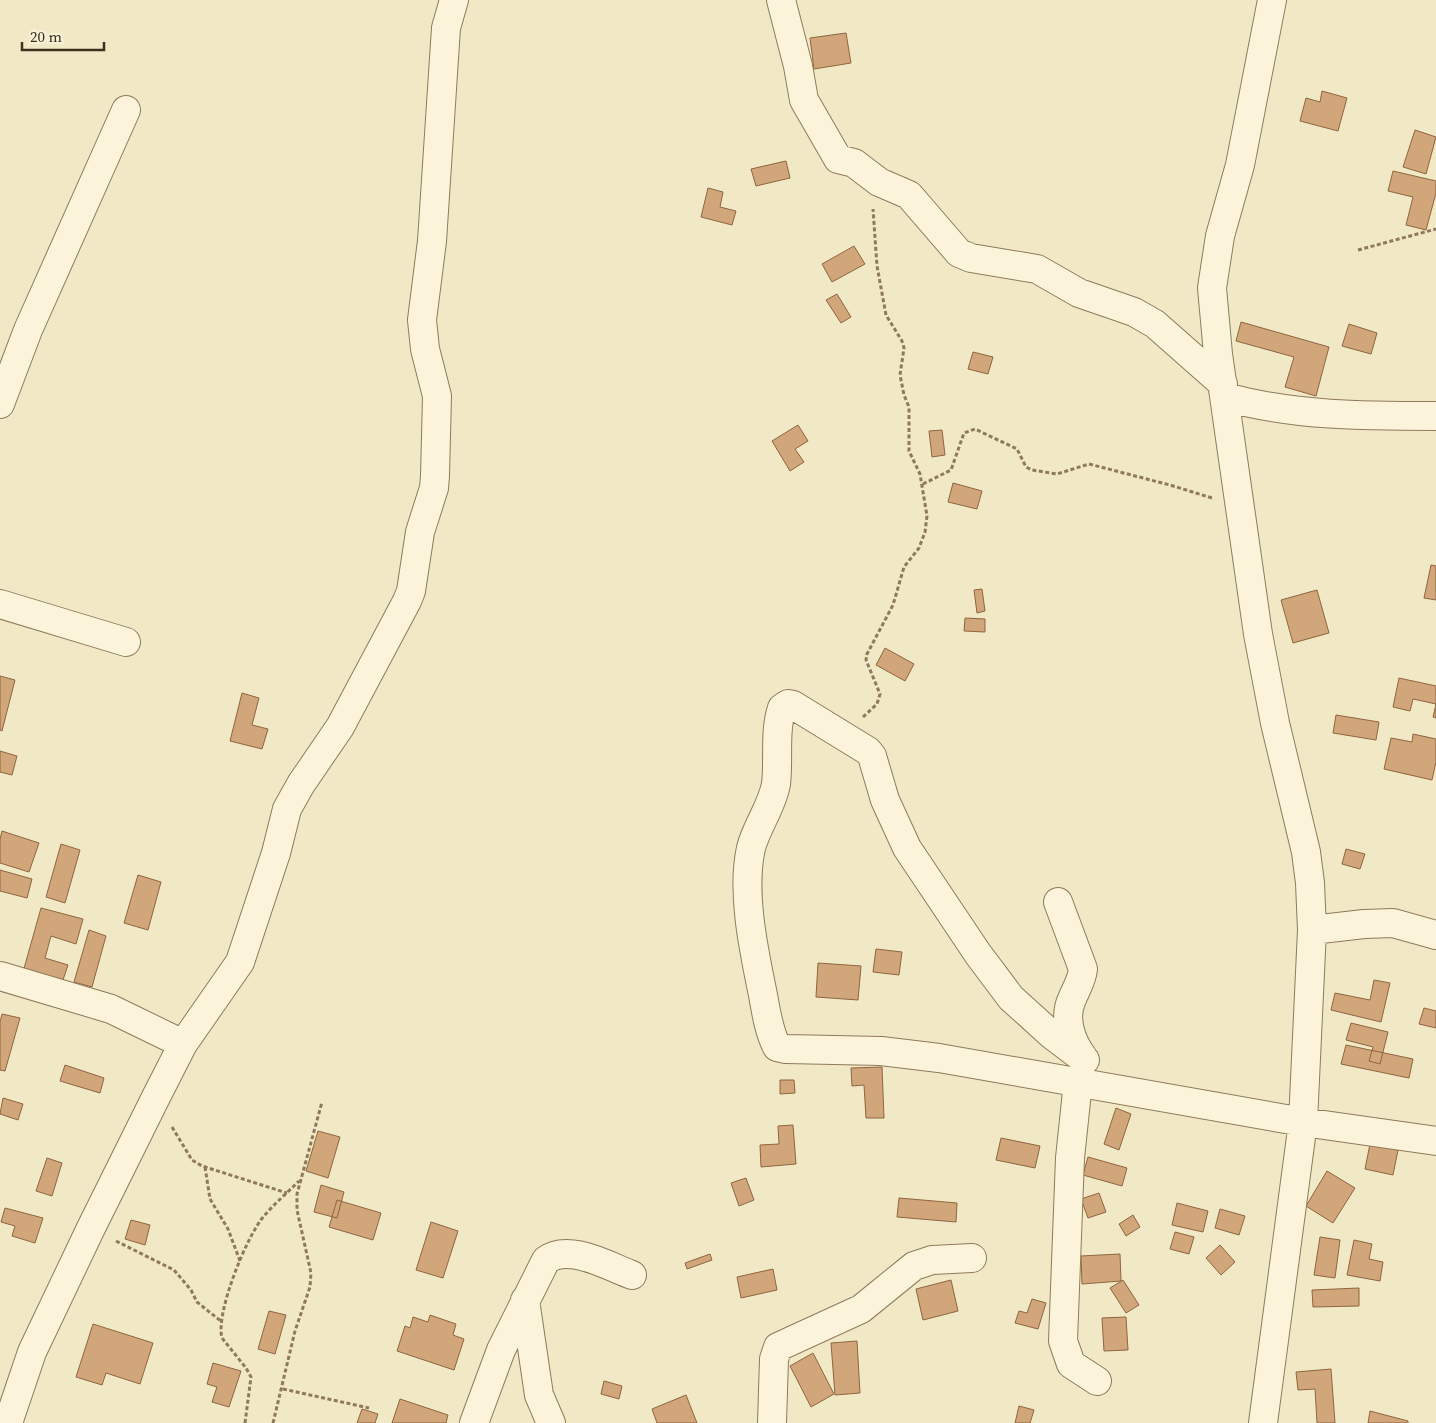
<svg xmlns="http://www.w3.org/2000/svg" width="1436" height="1423" viewBox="0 0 1436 1423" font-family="'Source Serif 4',serif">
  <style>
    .building { fill: #d1a67a; stroke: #8e653f }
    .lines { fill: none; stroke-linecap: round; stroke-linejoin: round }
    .minor-casing { stroke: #8e7a5b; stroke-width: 30 }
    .path { stroke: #8e7a5b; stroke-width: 3; stroke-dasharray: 4 2.5; stroke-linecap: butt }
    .minor { stroke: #fbf4db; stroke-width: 28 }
  </style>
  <rect width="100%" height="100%" fill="#f1e8c6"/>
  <!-- building -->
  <path class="building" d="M846 33 851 63 814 69 810 38Z
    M1322 91 1347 98 1338 131 1300 121 1306 98 1320 102Z
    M1415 130 1436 137 1426 174 1403 167Z
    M786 161 790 178 756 186 751 169Z
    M1393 171 1436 181V193L1426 230 1406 225 1413 197 1388 191Z
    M708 188 723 192 720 207 736 211 732 225 701 217Z
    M854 246 865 264 832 282 822 264Z
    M837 294 851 317 841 323 826 300Z
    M1241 322 1329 347 1316 396 1285 387 1294 357 1236 341Z
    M1349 324 1377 333 1371 354 1342 346Z
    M973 352 993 357 988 374 968 369Z
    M798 425 808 441 795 449 804 462 790 471 772 441Z
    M942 430 945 455 932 457 929 431Z
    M953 483 982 491 977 509 948 502Z
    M1431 565 1436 566V600L1424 598Z
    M982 589 985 611 977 613 974 590Z
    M1317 590 1329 633 1293 643 1281 600Z
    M965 618 985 619V632L964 631Z
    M885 648 914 664 905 681 876 665Z
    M0 676 15 680 2 731 0 730Z
    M1399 678 1436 686V718L1433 717 1436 704 1413 699 1410 711 1393 707Z
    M242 693 259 698 252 725 268 729 262 749 230 741Z
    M1336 715 1379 722 1376 740 1333 733Z
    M1413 734 1436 739V762L1432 780 1384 769 1391 738 1412 742Z
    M0 751 17 756 12 775 0 772Z
    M2 831 39 843 29 872 0 863V839Z
    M61 844 80 850 65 903 46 897Z
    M1346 849 1365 854 1360 869 1342 864Z
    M0 870 32 879 27 898 0 891Z
    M138 875 161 882 148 930 124 923Z
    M41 908 83 919 76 944 51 936 45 958 68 965 62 983 23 972Z
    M89 930 106 936 92 987 74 982Z
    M876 949 902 952 899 975 873 972Z
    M818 963 861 966 858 1000 816 997Z
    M1374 980 1390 983 1381 1022 1331 1010 1335 993 1370 1000Z
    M1424 1008 1436 1011V1028L1419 1024Z
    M2 1014 20 1018 5 1071 0 1070V1022Z
    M1351 1023 1388 1032 1380 1064 1369 1061 1373 1047 1346 1040Z
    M1346 1045 1413 1059 1409 1078 1341 1064Z
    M65 1065 104 1078 100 1093 60 1081Z
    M882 1067 884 1118H866L864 1085 852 1086 851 1068Z
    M780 1080H794L795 1093 780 1094Z
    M3 1098 23 1104 18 1120 0 1114Z
    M1116 1108 1131 1114 1119 1150 1104 1144Z
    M793 1125 796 1164 761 1167 760 1145 779 1144 778 1126Z
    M318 1131 340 1137 328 1178 306 1171Z
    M1001 1138 1040 1146 1035 1168 996 1160Z
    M1370 1144 1398 1150 1393 1175 1365 1169Z
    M1088 1157 1127 1168 1122 1186 1083 1175Z
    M47 1158 62 1163 52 1196 36 1191Z
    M1327 1171 1355 1188 1333 1223 1306 1206Z
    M746 1178 754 1200 739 1206 731 1183Z
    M321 1185 344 1192 337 1218 314 1212Z
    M1099 1193 1106 1212 1088 1218 1081 1199Z
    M899 1198 957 1203 956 1222 897 1217Z
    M337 1200 381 1213 373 1240 329 1227Z
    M1177 1203 1208 1211 1203 1232 1172 1225Z
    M5 1208 43 1218 35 1243 12 1236 15 1226 1 1222Z
    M1220 1209 1245 1216 1239 1235 1215 1228Z
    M1133 1215 1140 1227 1126 1236 1119 1224Z
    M131 1220 150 1225 145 1245 125 1239Z
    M431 1222 458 1231 443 1278 416 1270Z
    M1175 1232 1194 1237 1189 1254 1170 1249Z
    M1320 1237 1340 1240 1335 1278 1314 1275Z
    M1354 1240 1372 1244 1369 1259 1383 1262 1380 1281 1347 1275Z
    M1220 1245 1235 1262 1221 1275 1206 1258Z
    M710 1254 712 1260 687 1269 685 1263Z
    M1120 1254 1121 1281 1082 1284 1081 1256Z
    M773 1269 777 1290 741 1298 737 1277Z
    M951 1280 958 1311 923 1320 916 1289Z
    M1123 1280 1139 1305 1126 1313 1110 1288Z
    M1359 1288V1306L1313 1307 1312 1290Z
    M1032 1299 1046 1303 1038 1329 1015 1323 1019 1311 1027 1313Z
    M269 1311 286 1315 275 1354 258 1349Z
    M430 1315 456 1324 453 1335 464 1339 454 1370 397 1351 405 1326 410 1328 413 1317 428 1322Z
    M1126 1317 1128 1350 1104 1351 1102 1318Z
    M93 1324 153 1343 140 1384 106 1373 102 1385 76 1377Z
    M857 1341 860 1393 835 1395 831 1343Z
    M813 1353 834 1394 811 1407 790 1366Z
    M213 1363 241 1371 229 1407 212 1402 217 1387 207 1384Z
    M1331 1369 1335 1423H1317L1315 1389 1298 1390 1296 1372Z
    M604 1381 622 1386 619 1399 601 1394Z
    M686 1395 697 1423H657L652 1409Z
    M400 1399 448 1415 446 1423H392Z
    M1019 1406 1034 1410 1030 1423H1015Z
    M362 1409 378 1414 375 1423H357Z
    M1370 1411 1408 1421V1423H1368Z"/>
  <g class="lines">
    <!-- minor casing -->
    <g class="minor-casing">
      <path id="minor" d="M781 0 798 66 804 100 838 159 854 163 879 182 909 195 959 253 971 258 1037 269 1079 293 1134 312 1155 324 1223 384
        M1225 397C1295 416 1364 416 1436 416
        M0 404 28 330 126 110
        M0 604 126 642
        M1058 902 1083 969C1082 980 1076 989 1072 999 1063 1018 1071 1041 1083 1057
        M1312 930 1364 924 1393 923 1436 935
        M0 976 111 1009 183 1044
        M1085 1060 1052 1035 1011 998 978 954 907 848 885 800 872 756 868 751 793 705 788 704 782 708C774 732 779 758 776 784 772 807 757 825 751 848 741 892 754 951 763 995 766 1012 769 1032 777 1047L786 1049 881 1051 939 1058 1303 1122 1436 1141
        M1078 1082 1070 1158 1063 1341 1071 1364 1097 1381
        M525 1300 539 1395 551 1423
        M8 1423 32 1352 90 1230 156 1097 183 1044 240 962 276 853 287 809 301 784 340 727 407 601 411 591 420 532 434 488 435 476 437 396 425 349 422 320 432 241 446 28 454 0
        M474 1423 501 1350 546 1260C569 1243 608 1266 632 1275
        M772 1423 774 1359 778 1347 861 1309 914 1266 932 1260 972 1258
        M1263 1423 1303 1122 1312 930 1310 883 1306 852 1275 723 1258 634 1218 354 1212 288 1220 236 1240 165 1272 0"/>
    </g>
    <!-- path -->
    <path class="path" d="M1358 250 1436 229
      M923 484 951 470 964 433 975 429 1017 449 1026 467 1032 470 1057 474 1089 464 1170 485 1212 498
      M863 717 877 704 880 694 866 660 867 654 893 605 904 567 919 548 925 532 927 516 920 474 909 451V407L904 395 900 375 904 348 902 341 886 315 877 266 873 209
      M172 1127 192 1160 202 1166 287 1193
      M205 1167 210 1199 228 1229 240 1261
      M116 1241 174 1270 191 1290 197 1302 222 1322
      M283 1389 369 1408
      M245 1423 251 1377 246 1368 222 1338C215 1314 247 1235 264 1216 274 1204 288 1192 299 1181
      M273 1423 295 1331 310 1287 311 1273 297 1210V1194L322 1102"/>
    <!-- minor -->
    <use href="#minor" class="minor"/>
  </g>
  <!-- scale -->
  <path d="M22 42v8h82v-8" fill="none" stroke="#3d301f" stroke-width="2.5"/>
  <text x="30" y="42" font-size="15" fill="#3d301f" stroke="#f8f1d7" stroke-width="4" paint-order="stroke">20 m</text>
</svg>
